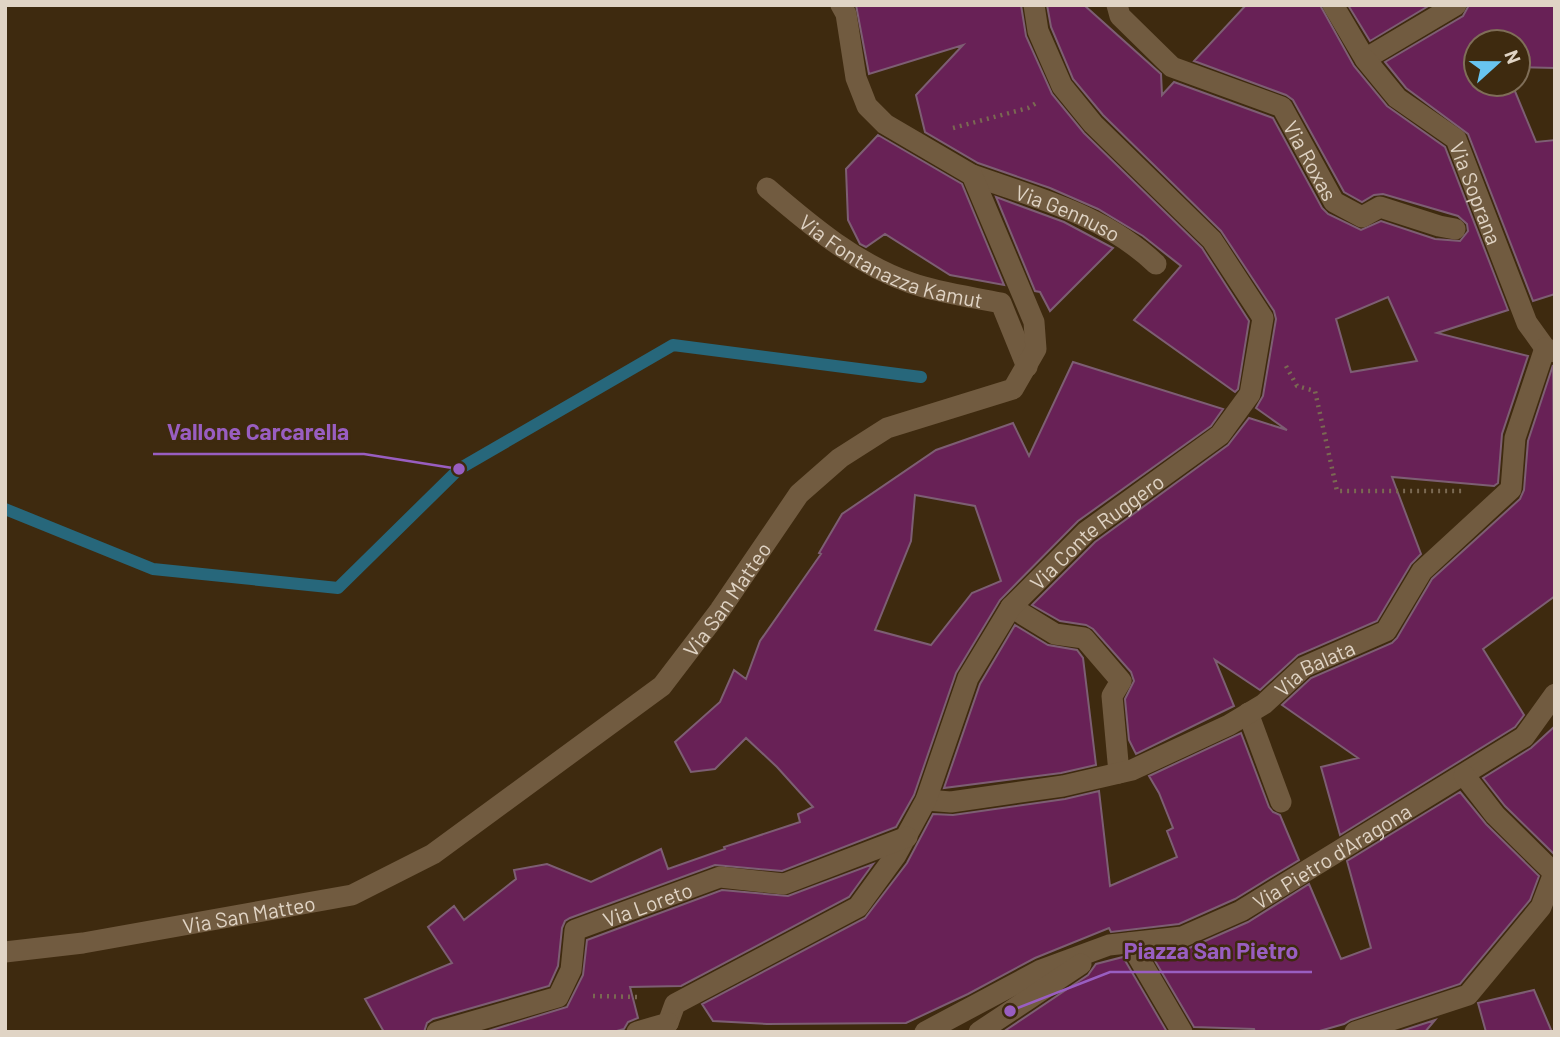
<svg xmlns="http://www.w3.org/2000/svg" width="1560" height="1037" viewBox="0 0 1560 1037" font-family="Barlow,sans-serif">
  <style>
    .lines { fill: none; stroke-linecap: round; stroke-linejoin: round }
    .stream { stroke: #27677b; stroke-width: 12 }
    .building { fill: #682156; stroke: #7d5e73; stroke-width: 2; fill-rule: evenodd }
    .path { stroke: #7a6952; stroke-width: 4.5; stroke-dasharray: 2 5; stroke-linecap: butt }
    .minor { stroke: #715b40; stroke-width: 21 }
    .labels { text-anchor: middle; dominant-baseline: central; stroke-width: 5; stroke-linejoin: round; paint-order: stroke }
    .street-label { font-size: 21px; fill: #e0d4c5; stroke: #3e2a0f }
    .leader { fill: none; stroke: #995ec1; stroke-width: 2.5 }
    .callout-dot { fill: #995ec1; stroke: #3e2a0f; stroke-width: 2.5 }
    .callout-label { font-size: 23px; text-anchor: middle; font-weight: bold; fill: #995ec1; stroke: #3e2a0f; stroke-width: 5; stroke-linejoin: round; paint-order: stroke }
  </style>
  <rect width="100%" height="100%" fill="#3e2a0f"/>
  <g class="lines">
    <!-- stream -->
    <path class="stream" d="M5 509 153 569 338 588 459 469 673 345 921 377"/>
  </g>
  <!-- building -->
  <path class="building" d="M856 5H1021L1026 36 1052 94 1084 133 1202 248 1249 321 1238 389 1235 392 1134 320 1181 266 1143 236 1098 209 1050 188 978 163 925 132 916 95 963 45 869 74Z
    M1047 5H1084L1161 74 1162 95 1174 82 1273 118 1322 208 1328 214 1361 230 1381 221 1435 239 1460 241 1468 231 1467 224 1458 216 1383 194 1374 195 1362 202 1344 192 1293 100 1286 95 1194 61 1246 5H1320L1354 66 1387 106 1445 147 1508 310 1437 333 1528 356 1502 434 1498 483 1494 486 1392 477 1421 554 1411 564 1377 621 1298 655 1260 690 1215 660 1234 706 1136 754 1129 740 1125 699 1134 681 1131 672 1093 629 1086 625 1060 621 1032 605 1095 542 1228 445 1249 418 1287 430 1256 408 1263 396 1276 319 1274 311 1221 231 1103 115 1073 79 1051 27ZM1388 297 1417 361 1351 372 1336 319Z
    M1348 5H1430L1370 41Z
    M1469 5H1555V68L1518 67V42H1476V84H1512L1536 142 1555 140V294L1533 301 1468 134 1406 88 1385 62 1463 16Z
    M878 135 962 184 1004 285 950 275 885 234 866 247 860 244 848 220 846 169Z
    M996 197 1064 222 1113 248 1050 311 1040 292 1035 291Z
    M1073 362 1223 409 1211 426 1078 521 1000 600 956 673 914 795 896 827 782 871 715 865 570 918 565 921 562 928 558 966 549 986 433 1019 427 1023 424 1032H384L365 999 452 963 428 927 454 906 464 920 516 879 514 870 547 864 591 882 661 849 668 869 725 849 724 847 800 822 798 814 813 807 777 767 746 738 715 769 691 772 675 742 720 702 734 670 746 679 760 641 821 554 819 553 842 514 936 450 1013 423 1029 456ZM915 495 975 506 1001 581 972 593 931 645 875 630 911 541Z
    M1553 365 1555 596 1483 649 1524 715 1515 727 1340 835 1321 767 1358 758 1282 705 1311 678 1392 643 1397 638 1432 579 1520 499 1524 490 1528 441Z
    M1015 625 1048 645 1077 650 1083 658 1096 765 1061 773 944 788 980 684Z
    M1555 726V855L1505 806 1483 778 1531 748Z
    M1241 733 1269 807 1273 812 1280 815 1299 860 1235 899 1179 924 1111 932 1109 928 1035 958 968 994 906 1023 767 1024 713 1021 702 1004 865 918 907 863 933 814 953 815 1065 799 1099 791 1110 886 1177 857 1167 831 1173 828 1159 793 1149 776Z
    M1460 792 1486 824 1539 876 1530 900 1460 984 1351 1020 1344 1024 1316 1032H1255L1254 1029 1194 1027 1151 954 1187 949 1248 922 1309 884 1341 959 1371 948 1347 861Z
    M873 864 849 897 681 986 630 987 638 1018 628 1022 624 1029 613 1032H485L567 1007 583 975 587 940 722 890 788 896Z
    M1123 957 1167 1032H1003L1088 975 1096 964Z
    M1534 990 1552 1032H1486L1478 1003Z
    M1435 1020 1425 1032H1398Z"/>
  <g class="lines">
    <!-- path -->
    <path class="path" d="M953 128 1028 108 1038 102
      M1286 366 1297 386 1315 391 1337 491H1464
      M593 996 640 997"/>
    <!-- minor -->
    <g class="minor">
      <path id="s1" d="M1117 5 1120 16 1172 67 1282 107 1334 202 1362 217 1380 207 1439 226 1455 229"/>
      <path d="M1333 5 1365 59 1456 5"/>
      <path id="s2" d="M1365 59 1397 98 1456 139 1527 323 1545 348 1555 352"/>
      <path id="s3" d="M972 175C1039 199 1103 214 1156 264"/>
      <path id="s4" d="M767 188C810 225 856 264 911 283 939 293 972 297 1001 303L1027 367"/>
      <path d="M1011 607 1055 634 1084 638 1121 681 1112 696 1119 773"/>
      <path d="M1248 713 1281 802"/>
      <path id="s5" d="M926 800 951 802 1063 786 1132 770 1229 725 1264 704 1304 667 1386 631 1422 571 1511 489 1515 438 1545 348"/>
      <path d="M1130 943 1182 1032"/>
      <path id="s6" d="M5 952 83 943 352 895 433 854 662 686 720 610 799 494 840 458 887 428 1013 389 1036 349 1034 322 980 194 972 175 885 124 867 106 856 78 846 14 841 5"/>
      <path id="s7" d="M668 1023 675 1004 858 907 896 855 926 800 968 678 1011 607 1086 532 1220 435 1250 394 1263 318 1212 240 1093 124 1062 86 1038 31 1034 5"/>
      <path id="s8" d="M437 1032 558 997 571 970 575 930 720 877 784 884 907 837"/>
      <path d="M637 1032 668 1023"/>
      <path id="s9" d="M925 1032 1041 970 1109 945 1182 937 1241 911 1524 737 1555 694"/>
      <path d="M979 1032 1081 964"/>
      <path d="M1355 1032 1468 995 1541 907 1554 873 1495 815 1464 775"/>
    </g>
  </g>
  <g class="labels">
    <!-- street labels -->
    <g class="street-label">
      <text stroke="none"><textPath href="#s1" startOffset="262">Via Roxas</textPath></text>
      <text stroke="none"><textPath href="#s2" startOffset="180">Via Soprana</textPath></text>
      <text stroke="none"><textPath href="#s3" startOffset="103">Via Gennuso</textPath></text>
      <text stroke="none"><textPath href="#s4" startOffset="147">Via Fontanazza Kamut</textPath></text>
      <text stroke="none"><textPath href="#s7" startOffset="681">Via Conte Ruggero</textPath></text>
      <text stroke="none"><textPath href="#s6" startOffset="835">Via San Matteo</textPath></text>
      <text stroke="none"><textPath href="#s5" startOffset="420">Via Balata</textPath></text>
      <text stroke="none"><textPath href="#s9" startOffset="448">Via Pietro d'Aragona</textPath></text>
      <text stroke="none"><textPath href="#s8" startOffset="273">Via Loreto</textPath></text>
      <text stroke="none"><textPath href="#s6" startOffset="247">Via San Matteo</textPath></text>
    </g>
  </g>
  <!-- callouts -->
  <path class="leader" d="M459 469L364 454H153M1010 1011L1110 972H1312"/>
  <g class="callout-dot">
    <circle cx="459" cy="469" r="7"/>
    <circle cx="1010" cy="1011" r="7"/>
  </g>
  <g class="callout-label">
    <text x="258" y="440">Vallone Carcarella</text>
    <text x="1211" y="959">Piazza San Pietro</text>
  </g>
  <!-- border -->
  <rect width="1560" height="1037" fill="none" stroke="#e0d4c5" stroke-width="14"/>
  <!-- north arrow -->
  <g transform="translate(1497 63) rotate(69)"><circle r="33" fill="#3e2a0f" stroke="#7f6e58" stroke-width="2"/>
  <path d="M0-5L12 26L0 18L-12 26Z" fill="#68c4f0"/>
  <text y="-10" font-size="19" font-weight="bold" text-anchor="middle" fill="#e0d4c5">N</text>
  </g>
</svg>
